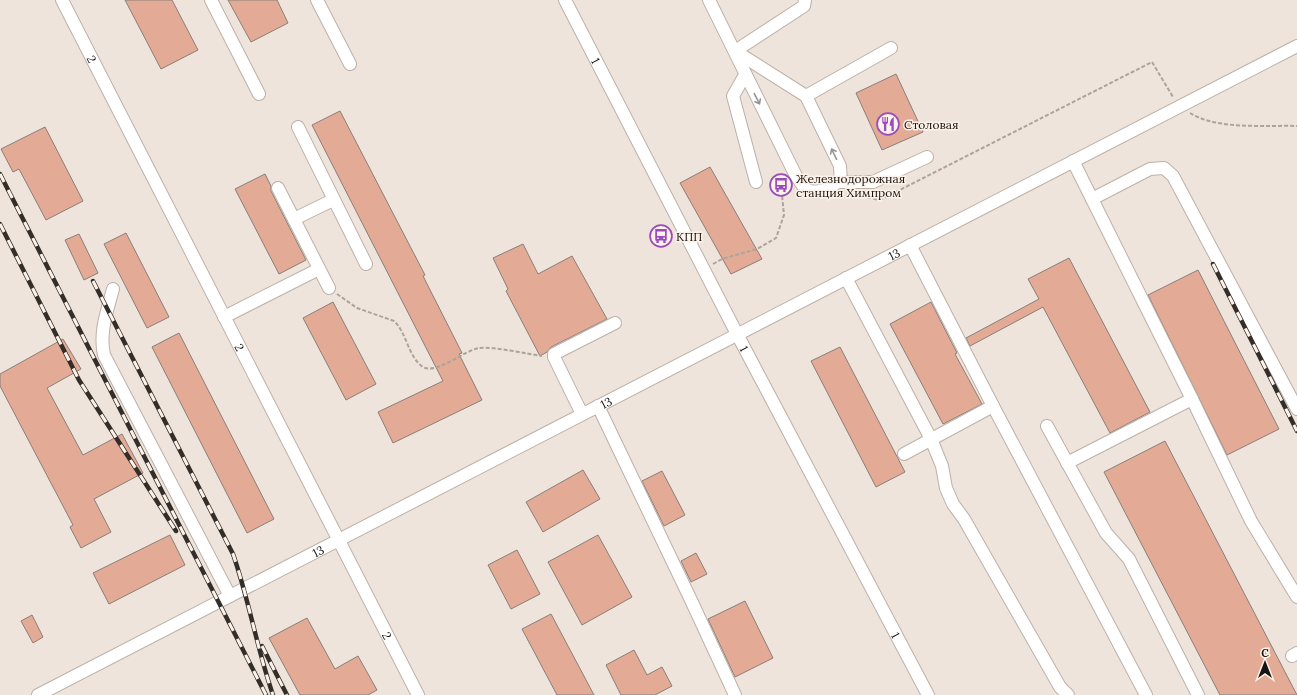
<svg xmlns="http://www.w3.org/2000/svg" width="1297" height="695" viewBox="0 0 1297 695" font-family="Lora,serif">
  <style>
    .building { fill: #e3ab95; stroke: #897e79 }
    .lines { fill: none; stroke-linecap: round; stroke-linejoin: round }
    .minor-casing { stroke: #bbb1a9; stroke-width: 14 }
    .path { stroke: #aca49c; stroke-width: 2; stroke-dasharray: 4 2; stroke-linecap: butt }
    .minor { stroke: #fff; stroke-width: 12 }
    .rail-casing { stroke: #332e2a; stroke-width: 4.5 }
    .rail { stroke: #fcf2e9; stroke-width: 3; stroke-dasharray: 9; stroke-linecap: butt }
    .oneway { stroke: #979593 }
    .labels { text-anchor: middle; dominant-baseline: central; stroke-width: 3; stroke-linejoin: round; paint-order: stroke }
    .street-label { font-size: 12px; fill: #171310; stroke: #fcf2e9 }
    .poi-label { font-size: 12px; fill: #171310; stroke: #fcf2e9; text-anchor: start }
  </style>
  <rect width="100%" height="100%" fill="#eee4db"/>
  <!-- building -->
  <path class="building" d="M125 0H172L198 50 161 69Z
    M228 0H277L288 23 251 42Z
    M896 74 923 132 882 150 856 93Z
    M340 111 425 275 423 276 462 353 459 354 482 400 393 443 378 412 443 381 312 125Z
    M45 127 83 201 46 220 19 169 13 172 1 149Z
    M710 167 762 259 731 274 680 183Z
    M265 174 271 186V191L306 260 279 274 235 189Z
    M126 233 169 317 147 328 104 244Z
    M79 234 98 273 84 280 65 240Z
    M523 244 538 274 572 256 607 319 551 347 547 352 540 356 506 291 508 289 493 258Z
    M1069 258 1150 412 1110 433 1043 307 970 346 966 338 1039 299 1028 279Z
    M1198 270 1279 429 1227 455 1148 295Z
    M333 302 376 384 346 400 303 318Z
    M931 302 957 353 955 354 982 404 943 424 890 324Z
    M179 333 274 519 247 533 152 347Z
    M63 339 81 369 47 388 83 455 122 434 143 473 94 499 111 532 81 548 70 527 73 525 0 386V374Z
    M840 347 905 472 876 487 811 361Z
    M1165 441 1297 695H1220L1104 472Z
    M583 470 600 499 543 532 526 502Z
    M662 471 685 515 664 526 642 481Z
    M170 535 185 565 109 604 93 573Z
    M598 535 632 597 582 625 548 562Z
    M517 550 540 594 511 609 488 565Z
    M696 553 707 574 691 582 681 561Z
    M745 601 773 658 735 677 708 619Z
    M551 614 594 695H557L522 629Z
    M32 615 43 637 33 643 21 621Z
    M307 618 335 669 358 656 377 690 368 695H300L269 638Z
    M634 650 647 675 662 667 672 686 655 695H621L606 665Z"/>
  <g class="lines">
    <!-- minor casing -->
    <g class="minor-casing">
      <g id="minor">
        <path id="s1" d="M62 0 418 695"/>
        <path d="M211 0 259 94"/>
        <path d="M317 0 350 64"/>
        <path id="s2" d="M565 0 737 334 928 695"/>
        <path d="M709 0 796 176C799 179 802 186 806 189 814 195 832 189 838 181 842 177 840 171 840 166L806 96 735 51"/>
        <path d="M735 51 804 6 805 0"/>
        <path d="M745 75 733 96 756 182"/>
        <path d="M806 96 891 48"/>
        <path d="M298 127 366 264"/>
        <path d="M1073 161 1092 199 1150 169 1164 168 1173 176 1297 409"/>
        <path d="M838 182H873L927 157"/>
        <path d="M278 188 329 288"/>
        <path d="M1092 199 1192 399"/>
        <path d="M294 219 333 200"/>
        <path d="M846 278 931 439 942 466 946 488 953 504 964 519 1060 687 1068 695"/>
        <path d="M113 289C107 311 99 333 104 355L230 596"/>
        <path d="M224 317 319 269"/>
        <path d="M598 406 690 598 735 695"/>
        <path d="M993 406 1146 695"/>
        <path d="M582 414 554 357V354L615 323"/>
        <path d="M1047 426 1106 533 1129 559 1198 695"/>
        <path d="M904 454 993 406 910 245"/>
        <path d="M1067 463 1192 399 1251 521 1297 597"/>
        <path d="M1292 656 1297 653"/>
        <path id="s3" d="M38 695 1297 46"/>
      </g>
    </g>
    <!-- path -->
    <path class="path" d="M1190 113C1217 130 1265 125 1297 126
      M856 194 860 196 880 200 1152 62 1173 97
      M713 264 722 259 757 249 776 238 784 215 781 185
      M337 294 357 308 394 321C407 333 408 357 423 367 436 375 465 350 479 348 491 346 528 354 542 356"/>
    <!-- minor -->
    <use href="#minor" class="minor"/>
    <!-- rail casing -->
    <g class="rail-casing">
      <path id="rail" d="M0 174 266 695
        M0 224 79 380 176 531
        M1213 264 1297 431
        M93 281 233 554C249 600 257 649 273 695
        M262 646 287 695"/>
    </g>
    <!-- rail -->
    <use href="#rail" class="rail"/>
  </g>
  <!-- one-way arrows -->
  <defs><path id="oneway-shaft" d="M-6 0H5M1.5-3L5.5 0L1.5 3" fill="none" stroke-width="1.6" stroke-linecap="round" stroke-linejoin="round"/></defs>
  <g class="oneway">
    <use href="#oneway-shaft" transform="translate(757 99) rotate(63)"/>
    <use href="#oneway-shaft" transform="translate(834 154) rotate(-116)"/>
  </g>
  <!-- icons -->
  <defs>
    <g id="restaurant-ring" transform="scale(1.15)"><circle r="9.5" fill="#fcf2e9" stroke="#9a4bbc" stroke-width="1.5"/><path d="M-5-6h1v4h1v-4h1v4h1v-4h1v5L-1.5 .5V6h-2V.5L-5-1ZM5-6V6H3V1.5H1.5Q1.5-4 5-6Z" fill="#9a4bbc"/></g>
    <g id="bus-ring" transform="scale(1.15)"><circle r="9.5" fill="#fcf2e9" stroke="#9a4bbc" stroke-width="1.5"/><path d="M-5-6H5V4H4V6H2V4H-2V6H-4V4H-5ZM-3.5-4V0h7V-4ZM-3.5 1.2v1.5H-2V1.2ZM2 1.2v1.5H3.5V1.2Z" fill="#9a4bbc"/></g>
  </defs>
  <g fill-rule="evenodd">
    <use href="#restaurant-ring" x="888" y="124"/>
    <use href="#bus-ring" x="781" y="185"/>
    <use href="#bus-ring" x="661" y="236"/>
  </g>
  <g class="labels">
    <!-- street labels -->
    <g class="street-label">
      <text stroke="none"><textPath href="#s1" startOffset="66">2</textPath></text>
      <text stroke="none"><textPath href="#s2" startOffset="68">1</textPath></text>
      <text stroke="none"><textPath href="#s3" startOffset="963">13</textPath></text>
      <text stroke="none"><textPath href="#s1" startOffset="390">2</textPath></text>
      <text stroke="none"><textPath href="#s2" startOffset="392">1</textPath></text>
      <text stroke="none"><textPath href="#s3" startOffset="639">13</textPath></text>
      <text stroke="none"><textPath href="#s3" startOffset="315">13</textPath></text>
      <text stroke="none"><textPath href="#s2" startOffset="716">1</textPath></text>
      <text stroke="none"><textPath href="#s1" startOffset="714">2</textPath></text>
    </g>
    <!-- poi labels -->
    <g class="poi-label">
      <text x="904" y="124">Столовая</text>
      <text x="796" y="178">Железнодорожная<tspan x="796" dy="14">станция Химпром</tspan></text>
      <text x="676" y="236">КПП</text>
    </g>
  </g>
  <!-- north arrow -->
  <g transform="translate(1265 663)" stroke="#fcf2e9" stroke-width="3" paint-order="stroke">
  <path d="M0-3L7 15L0 10L-7 15Z" fill="#171310"/>
  <text y="-6" font-size="11" font-weight="bold" text-anchor="middle" fill="#171310">С</text>
  </g>
</svg>
